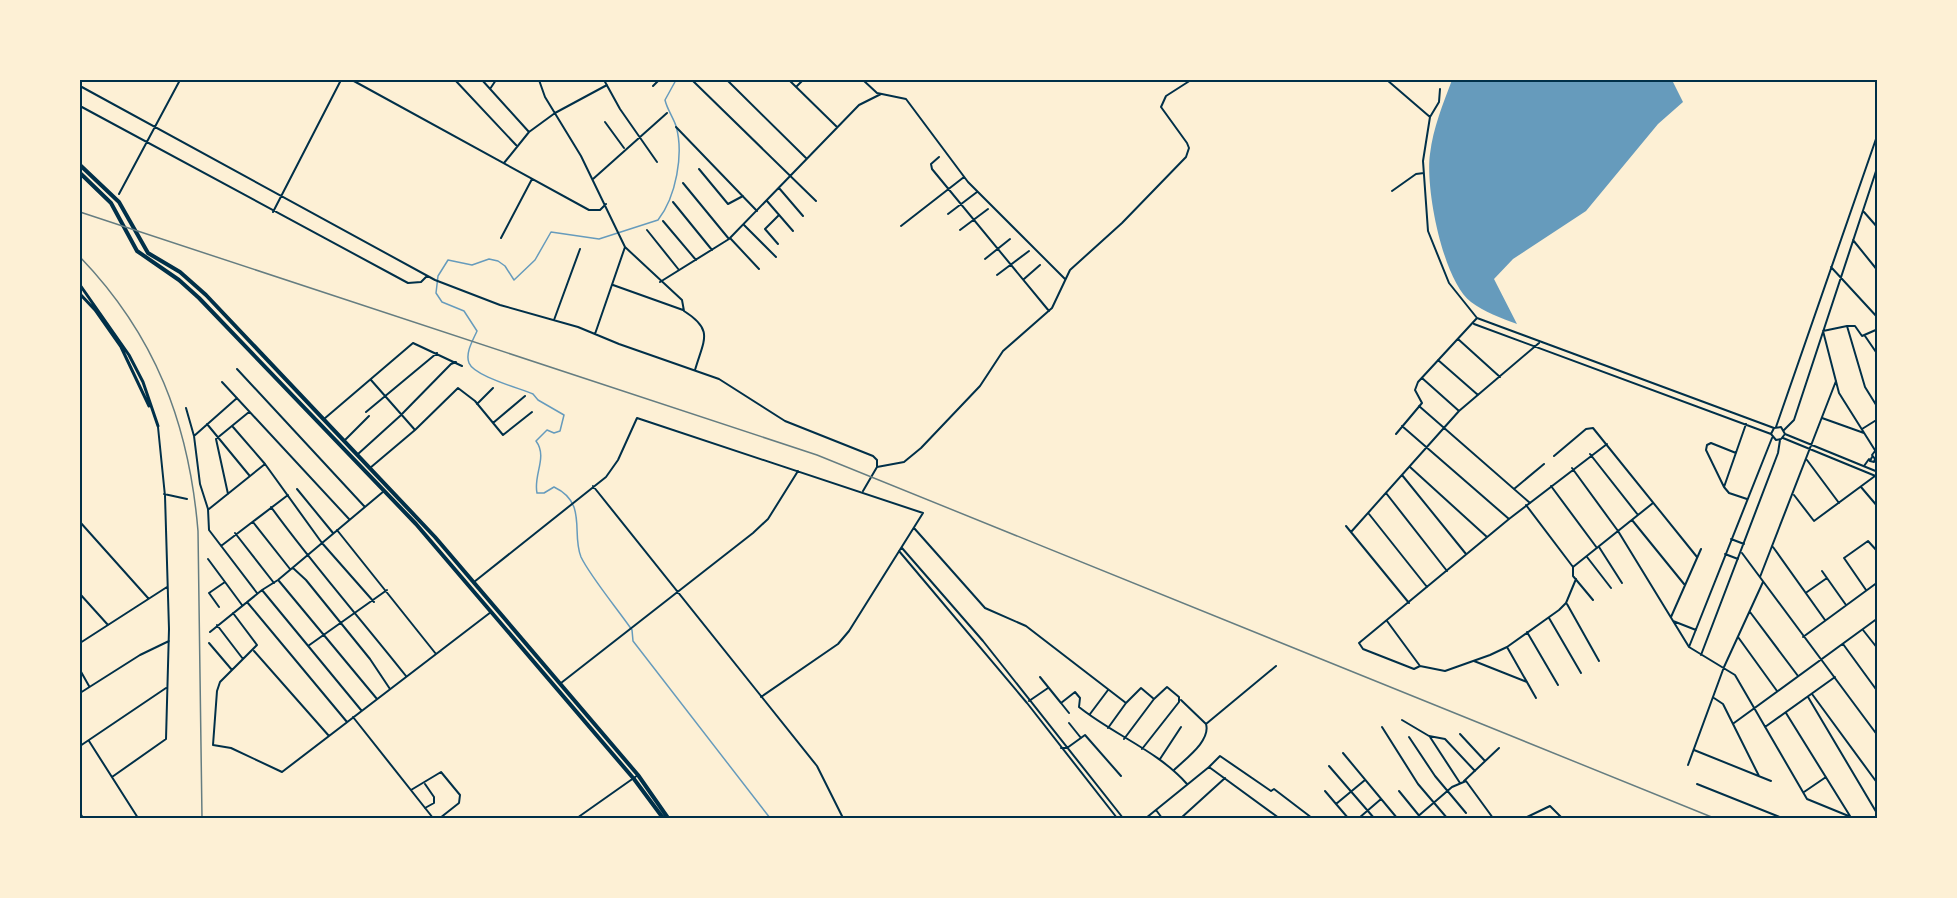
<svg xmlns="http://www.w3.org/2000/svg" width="1957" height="898" viewBox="0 0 1957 898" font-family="'Alegreya Sans',sans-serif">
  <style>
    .water { fill: #669bbc }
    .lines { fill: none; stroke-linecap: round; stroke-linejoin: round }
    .stream { stroke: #669bbc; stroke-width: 1.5 }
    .minor { stroke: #003049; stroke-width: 2 }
    .tertiary { stroke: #003049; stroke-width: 3 }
    .primary { stroke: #003049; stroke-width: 4 }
    .rail { stroke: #657d81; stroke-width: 1.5 }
    .neatline { fill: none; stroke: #003049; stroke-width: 2 }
  </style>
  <rect width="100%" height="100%" fill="#fdf0d5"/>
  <!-- water -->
  <path class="water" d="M1452 80H1672L1683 102 1658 124 1586 211 1513 259 1494 279 1517 324C1501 318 1484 312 1471 302 1443 281 1425 188 1430 154 1433 128 1443 104 1452 80Z"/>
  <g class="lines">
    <!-- stream -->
    <path class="stream" d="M676 80 665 100C667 109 673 117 676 126 684 154 676 197 658 220L599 239 551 232 535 260 514 280 505 266 498 261 489 259 472 265 448 260 438 276 436 293 442 302 464 311 477 331C473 340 465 353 469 363 474 376 519 388 533 394L538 400 564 415 560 431 554 433 547 430 536 441C548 457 533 475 537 493H544L554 487C588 503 571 533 581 557 590 576 619 611 632 630L633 641 770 818"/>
    <!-- minor -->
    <path class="minor" d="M352 80 589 210H600L606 204
      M455 80 516 145
      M482 80 529 132
      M539 80 545 97 581 156 625 247 595 334
      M604 80 620 109 657 162
      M692 80 816 201
      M727 80 806 158
      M789 80 837 127
      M863 80 877 93 906 99 968 182 1065 279
      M1387 80 1430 117 1423 161 1428 231 1449 283 1477 318 1418 382 1415 390 1422 403 1396 434
      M80 86 435 280 500 305 578 327 619 344 719 379 785 421 873 456 877 460V467L863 491
      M653 86 659 80
      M797 86 803 80
      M490 89 496 80
      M80 106 408 283 421 282 427 276
      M1430 117 1439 102 1440 89
      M605 122 624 148
      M676 127 757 211
      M939 157 931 164 932 169 1049 311
      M504 163 529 132 555 113 607 85
      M699 169 728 204 743 196
      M593 179 667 113
      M683 183 729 239
      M779 188 803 216
      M1392 191 1416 174 1424 173
      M119 194 180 80
      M767 201 793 231
      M673 202 712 250
      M273 212 341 80
      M1864 212 1878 228
      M948 214 977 192
      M663 221 696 260
      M744 225 776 257
      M901 226 964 177
      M647 230 679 270
      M960 230 988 209
      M501 238 532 179
      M730 238 759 269
      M1853 240 1878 271
      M778 244 765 229 779 215
      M625 247 682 300 684 311C714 330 704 339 695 370
      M985 259 1010 239
      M1831 267 1878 318
      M997 275 1029 251
      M1024 279 1040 265
      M660 282 729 239 859 105 881 94
      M613 285 683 310
      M1477 318 1774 428
      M554 320 580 249
      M1474 324 1771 434 1776 440 1781 439 1785 434
      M1847 326H1855L1862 336 1878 329
      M1865 336 1878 355
      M1458 339 1500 377
      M1438 360 1478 395
      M237 369 364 506
      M1422 378 1459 411
      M371 380 415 430
      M222 382 349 519
      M477 404 493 388
      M1419 406 1530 503
      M186 408 194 436 200 484 208 509 209 530 257 593
      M1878 408 1865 387 1847 326 1823 331 1839 393 1878 455
      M366 412 437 353
      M1822 418 1864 433
      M324 419 413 343 462 366
      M493 423 525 396
      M207 424 249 475
      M1746 424 1724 487 1729 493 1747 499
      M1402 426 1509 519
      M233 427 265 464 322 543 374 602
      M1776 427 1877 136
      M1862 429 1878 419
      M1784 430 1794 420 1878 165
      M1771 434 1774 428 1781 427 1785 434 1878 472
      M194 436 237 398
      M1783 438 1878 477
      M344 441 369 416
      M358 454 400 416 451 364 456 362
      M1590 454 1638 515
      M1554 456 1586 429 1593 428 1697 557
      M1872 457 1870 461 1874 462 1875 459 1872 455 1875 451
      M1807 460 1839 503
      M1864 466 1869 459 1870 461
      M877 467 904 462 921 448 980 386 1003 351 1052 308 1070 270 1122 223 1186 157 1189 148 1187 143 1161 107 1166 96 1191 80
      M1410 467 1487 537
      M370 468 415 430 458 388 475 401 503 435 532 412
      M1572 468 1618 531 1689 647 1735 675 1807 799 1851 817
      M1402 475 1466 554
      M593 486 817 766 843 818
      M1551 486 1597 548
      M1724 487 1706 450 1707 445 1711 443 1736 453
      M1861 487 1878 507
      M297 489 333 533
      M1514 489 1544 464
      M1386 493 1447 571
      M164 494 187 499
      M228 494 216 439 249 412
      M1794 495 1814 521 1875 476
      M1526 505 1573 567 1653 503
      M271 507C313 565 361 619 406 676
      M209 509 265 464
      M1369 514 1427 587
      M1632 520 1684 584
      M80 522 148 598
      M253 522 290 569
      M1346 526 1409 603
      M914 528 985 608 1026 626 1126 703 1108 728
      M337 530 436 654
      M1351 532 1459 411 1539 343
      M235 533 274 583
      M1731 539 1744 544
      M221 546 288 495
      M1599 547 1622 583
      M1773 547 1825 620
      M902 548 983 641 1123 818
      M899 551 1027 703 1117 818
      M1742 553 1878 736
      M1725 554 1738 559
      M1587 557 1611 588
      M208 559 242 605
      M1573 567V576L1593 600
      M293 568 306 580 370 659 390 689
      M1822 571 1846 605
      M1760 577 1836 381
      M279 581 377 699
      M474 582 606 477 618 460 637 418 923 513 849 631 838 644 761 697
      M262 590 361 710
      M1866 590 1844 558 1868 541 1878 552
      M1807 592 1827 578
      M80 594 108 625
      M247 602 347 722
      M1567 604 1599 661
      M219 607 209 593 225 582
      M1750 612 1798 676
      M233 613 257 645 220 682 217 691 213 745 231 748 282 772 491 612
      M1671 617 1701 549
      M1549 618 1581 673
      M1387 621 1420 666 1414 669 1363 649 1359 643 1509 519 1607 444
      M1673 621 1696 630
      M217 625 243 659
      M1863 630 1878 649
      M210 632 262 590 278 580 384 491
      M1527 632 1558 685
      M1738 637 1777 691
      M1803 637 1878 582
      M80 643 167 587
      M209 643 232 670
      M1843 644 1878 692
      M308 646 387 590
      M1507 647 1536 698
      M1689 647 1772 438
      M254 651 329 736
      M1701 655 1778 453 1780 440
      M1474 661 1527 682
      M1420 666 1445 671 1490 655 1507 647 1559 610 1566 603 1576 579
      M80 670 89 686
      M1040 677 1061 703 1075 692 1080 698 1079 707C1114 735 1158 751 1187 784
      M561 683 753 533 768 519 798 471
      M80 693 140 655 169 641
      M1812 694 1878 784
      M1808 697 1878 815
      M1714 698 1723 704 1759 776
      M1181 700 1206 724 1276 666
      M1029 701 1048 688
      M1061 703 1069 713
      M1126 703 1141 688 1154 699 1167 687 1179 697V702L1142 749
      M1786 713 1850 816
      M1090 714 1108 690
      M353 717 433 818
      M1402 720 1429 736 1445 739 1475 771
      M1069 723 1081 738
      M1734 723 1878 618
      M1382 727 1418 784 1447 818
      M1765 727 1835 677
      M1460 734 1485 761
      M1409 737 1435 776 1466 813
      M1430 737 1460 783
      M1124 739 1154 699
      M89 741 138 818
      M80 746 166 688
      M1061 748H1067L1085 735 1121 776
      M1694 750 1771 781
      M1343 753 1397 818
      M1160 759 1181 727
      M1688 765 1724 667 1763 582
      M1329 766 1374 818
      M1174 770C1185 759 1211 741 1206 724
      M112 777 166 739 169 629 165 496 158 427
      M1464 781 1499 748
      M425 784 434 797V803L425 808
      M1697 784 1782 818
      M411 790 441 772 460 795 459 803 440 818
      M1325 791 1348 818
      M1399 791 1421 818
      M1804 792 1826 777
      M1336 804 1365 780
      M1156 810 1162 818
      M80 813 83 818
      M577 818 638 775
      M1146 818 1209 767
      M1181 818 1225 778
      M1279 818 1209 767 1220 756 1271 791 1274 789 1312 818
      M1359 818 1381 799
      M1416 818 1452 787 1466 781 1493 818
      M1525 818 1550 806 1562 818
      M1877 818H1878"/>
    <!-- tertiary -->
    <path class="tertiary" d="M80 285 129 355 143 382 158 426
      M80 294 95 310 121 347 149 406"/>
    <!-- primary -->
    <path class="primary" d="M80 165 119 202 148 253 180 272 206 295 435 537 638 775 668 818
      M80 173 111 203 137 251 179 280 199 298 416 524 634 779 663 818"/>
    <!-- rail -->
    <path class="rail" d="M80 212 817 455 1714 818
      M80 257C155 335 189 423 198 531L202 818"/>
  </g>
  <!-- border -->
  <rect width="1957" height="898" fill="none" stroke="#fdf0d5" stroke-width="162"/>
  <rect x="81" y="81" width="1795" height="736" class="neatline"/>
</svg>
